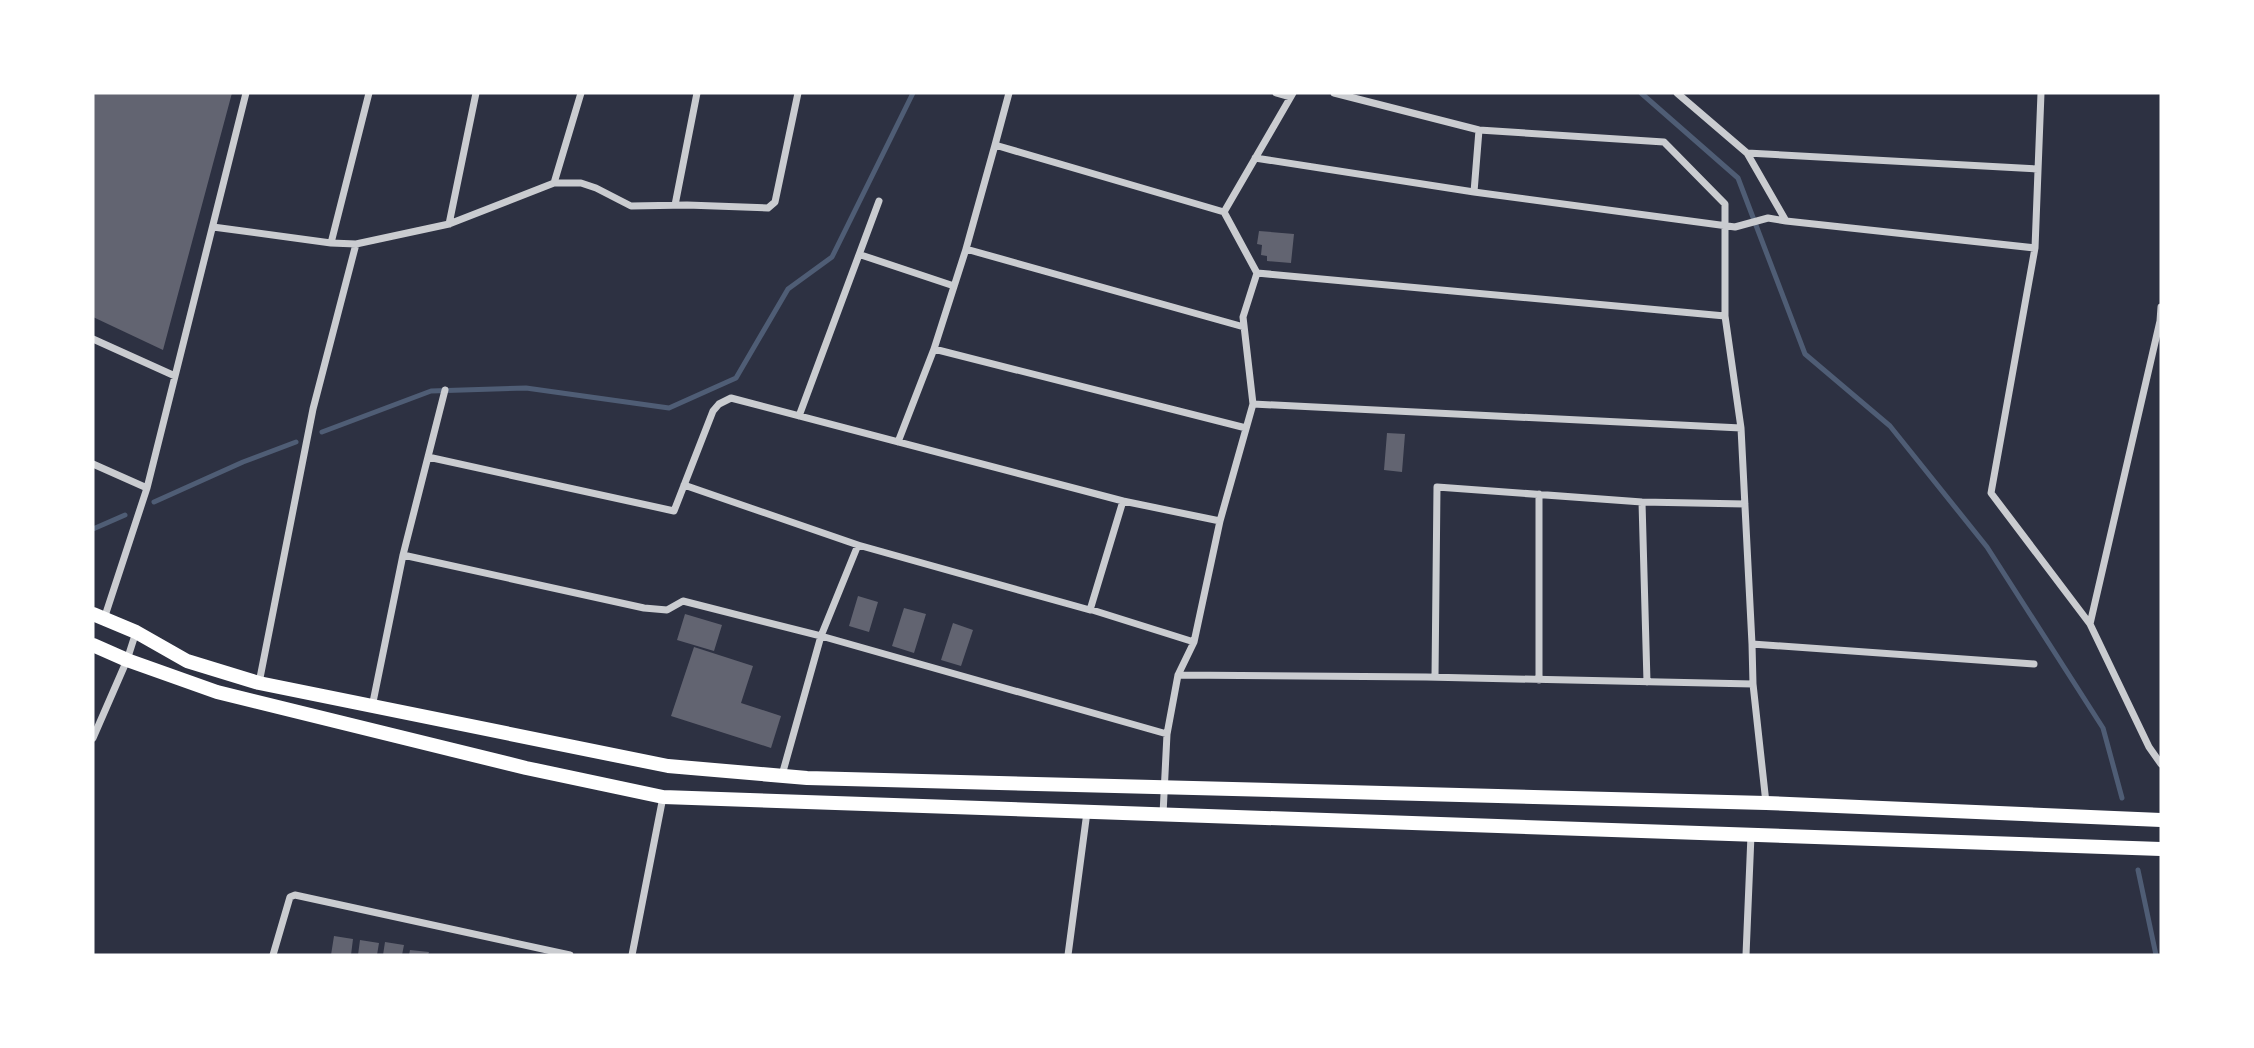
<svg xmlns="http://www.w3.org/2000/svg" width="2254" height="1048" viewBox="0 0 2254 1048" font-family="'Zilla Slab',serif">
  <style>
    .lines { fill: none; stroke-linecap: round; stroke-linejoin: round }
    .stream { stroke: #4f5d75; stroke-width: 5 }
    .building { fill: #626471 }
    .minor { stroke: #caccd0; stroke-width: 7 }
    .secondary { stroke: #fff; stroke-width: 14 }
  </style>
  <rect width="100%" height="100%" fill="#2d3142"/>
  <g class="lines">
    <!-- stream -->
    <path class="stream" d="M1641 93 1738 178 1805 354 1890 426 1987 547 2103 728 2122 798
      M322 432 431 391 526 388 669 408 736 378 788 289 832 257 913 93
      M154 502 243 462 296 442
      M93 529 125 515
      M2138 870 2156 955"/>
  </g>
  <!-- building -->
  <path class="building" d="M93 93H232L163 350 93 317Z
    M1259 231 1294 234 1291 263 1267 261V256L1261 255 1262 245 1257 244Z
    M1387 433 1405 434 1402 472 1384 470Z
    M858 596 878 602 869 632 849 626Z
    M904 608 926 614 914 653 892 646Z
    M685 614 722 625 714 651 677 640Z
    M953 623 973 630 961 666 941 660Z
    M694 647 753 666 741 703 781 716 771 748 671 716Z
    M334 936 353 939 351 955H331Z
    M360 940 379 943 377 955H358Z
    M385 942 404 945 402 955H383Z
    M410 950 429 952 428 955H409Z"/>
  <g class="lines">
    <!-- minor -->
    <path class="minor" d="M1009 93 995 145 1224 212 1257 273 1243 317 1253 404 1220 521 1194 642
      M1276 93 1290 97
      M1334 93 1479 130 1664 142 1725 204V316L1741 428 1752 644
      M1677 93 1747 153 2038 169
      M2041 93 2035 248 1991 493 2090 624
      M995 145 966 249 1244 327
      M1747 153 1786 221 2035 248
      M1255 158 1474 192 1735 227 1768 218 1786 221
      M554 183H581L596 188 631 206 687 205 768 208 775 202 798 93
      M1474 192 1479 130
      M675 205 697 93
      M1224 212 1293 93
      M449 224 476 93
      M213 227 331 243 356 244 449 224 554 183 581 93
      M331 243 369 93
      M966 249 934 349 1246 428
      M861 255 954 286
      M1257 273 1725 316
      M2161 307 2160 321 2090 624 2149 747 2161 764
      M93 339 175 376
      M1253 404 1741 428
      M799 416 879 201
      M898 442 934 349
      M428 457 674 511 713 411 719 404 731 398 1123 501 1090 610 858 545 684 485
      M93 464 147 488
      M1539 494V680
      M1123 501 1220 521
      M1642 502 1647 682
      M403 555 445 390
      M1089 609 1194 642 1178 675
      M104 619 147 488 246 93
      M1435 677 1437 487 1642 502 1745 504
      M259 683 313 409 356 244
      M372 707 403 555 644 608 667 610 683 601 821 636 858 545
      M93 738 127 660 136 632
      M782 775 821 636 1167 734
      M1766 803 1753 684 1752 644 2034 664
      M1163 814 1167 734 1178 675 1426 677 1753 684
      M273 955 290 897 295 895 570 955
      M632 955 663 797
      M1068 955 1087 812
      M1746 955 1751 835"/>
    <!-- secondary -->
    <path class="secondary" d="M93 614 136 632 187 661 259 683 668 766 807 778 1766 803 2161 820
      M93 645 127 660 217 692 526 768 663 797 2161 849"/>
  </g>
  <!-- border -->
  <rect width="2254" height="1048" fill="none" stroke="#ffffff" stroke-width="189"/>
</svg>
